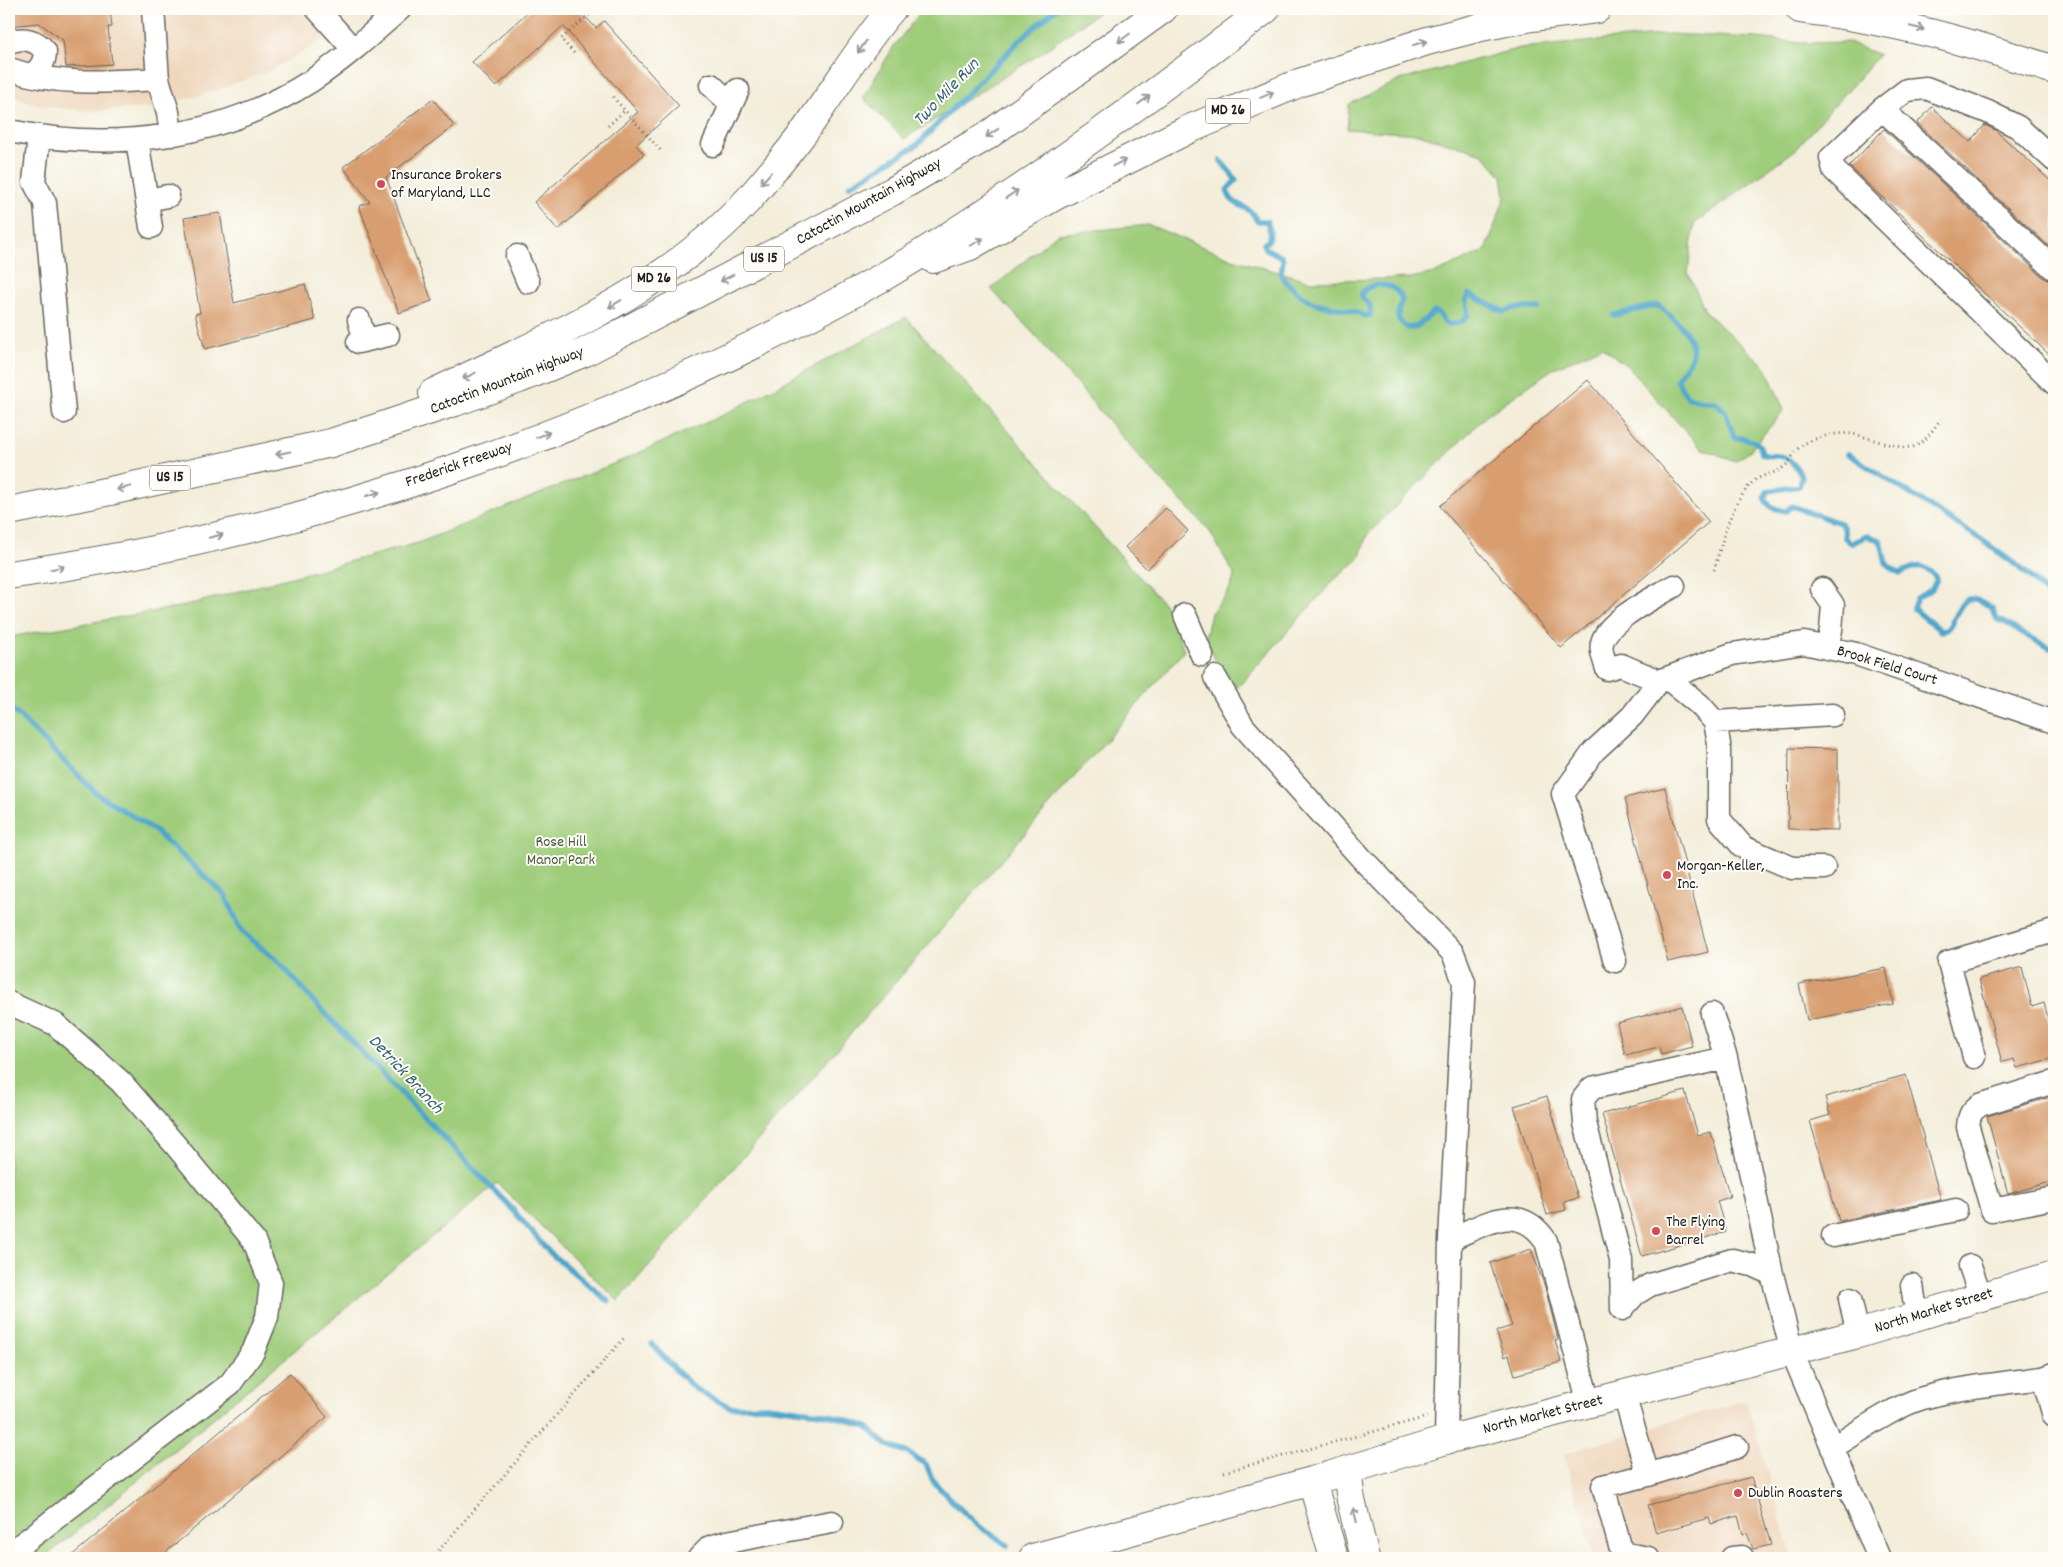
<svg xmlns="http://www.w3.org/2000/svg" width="2063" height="1567" viewBox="0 0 2063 1567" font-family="Dekko,sans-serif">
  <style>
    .built { fill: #efd6bc }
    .green { fill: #9fcd7b; stroke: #5e744c }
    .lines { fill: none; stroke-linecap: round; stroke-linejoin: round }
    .stream { stroke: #4da6cb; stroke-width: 5.5 }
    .building { fill: #d89e70 }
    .minor-casing { stroke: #67655e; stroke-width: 25 }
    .major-casing { stroke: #67655e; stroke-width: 30 }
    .highway-casing { stroke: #67655e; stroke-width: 30 }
    .path { stroke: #67655e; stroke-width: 3; stroke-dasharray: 1 4; stroke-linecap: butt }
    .minor { stroke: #fff; stroke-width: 22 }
    .major { stroke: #fff; stroke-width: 28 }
    .highway { stroke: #fff; stroke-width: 28 }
    .oneway { stroke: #999 }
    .poi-dot { fill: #d1495b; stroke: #fdfcf7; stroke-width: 2 }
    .labels { text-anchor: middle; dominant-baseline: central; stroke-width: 4; stroke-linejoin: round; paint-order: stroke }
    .shield { fill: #fdfcf7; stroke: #605f5e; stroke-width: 1 }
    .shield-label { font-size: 15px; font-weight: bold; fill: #1c1c1c }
    .poi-label { font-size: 16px; fill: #1c1c1c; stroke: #fdfcf7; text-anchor: start }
    .street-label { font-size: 16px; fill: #1c1c1c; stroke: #fdfcf7 }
    .park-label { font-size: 16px; fill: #4a5a3d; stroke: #fdfcf7 }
    .water-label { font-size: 18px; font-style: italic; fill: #346174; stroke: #fdfcf7 }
  </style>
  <rect width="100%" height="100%" fill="#fdfcf7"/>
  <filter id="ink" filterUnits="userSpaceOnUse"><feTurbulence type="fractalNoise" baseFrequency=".02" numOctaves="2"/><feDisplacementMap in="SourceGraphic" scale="10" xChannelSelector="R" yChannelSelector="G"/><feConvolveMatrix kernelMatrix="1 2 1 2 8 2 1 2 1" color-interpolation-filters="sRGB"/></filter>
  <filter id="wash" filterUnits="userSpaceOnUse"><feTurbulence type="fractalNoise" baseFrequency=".0096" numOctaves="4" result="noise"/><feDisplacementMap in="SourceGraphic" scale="20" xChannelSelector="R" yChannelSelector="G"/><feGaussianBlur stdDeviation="1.12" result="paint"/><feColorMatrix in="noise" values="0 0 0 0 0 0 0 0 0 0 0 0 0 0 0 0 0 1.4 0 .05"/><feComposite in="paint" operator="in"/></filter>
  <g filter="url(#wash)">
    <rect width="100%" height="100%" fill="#f3edd9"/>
    <!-- built -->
    <path class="built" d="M9 9H354L323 40 268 72 202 95 151 108 92 111 40 106 9 95Z
      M1746 1400 1793 1558H1594L1563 1454Z"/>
    <!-- green -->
    <path class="green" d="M923 9H1103L1037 56 904 139 863 98 894 46Z
      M1669 34 1757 38 1800 43 1848 42 1879 55 1794 151 1694 224 1688 273 1706 313 1765 366 1784 410 1748 453 1735 461 1701 448 1627 366 1602 347 1554 368 1487 415 1367 535 1359 559 1334 580 1237 688 1215 659 1205 639 1211 613 1228 592 1235 576 1209 530 1140 458 1033 333 991 289 1057 234 1149 225 1235 260 1311 281 1412 278 1438 272 1486 250 1505 197 1502 176 1483 154 1418 134 1347 129 1349 104 1400 80 1520 48Z
      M906 317 1171 612 1184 651 618 1301 497 1183 44 1558H9V637L184 606 418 543 623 460 727 413Z"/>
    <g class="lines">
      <!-- stream -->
      <path class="stream" d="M1221 161 1236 180 1227 190C1230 204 1240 203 1250 211 1253 213 1255 218 1257 221H1267L1270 231 1269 240 1264 244 1265 248 1282 257 1283 260 1281 274 1284 280 1301 295 1314 303 1356 312 1365 316 1370 315C1372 306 1369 303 1362 298V293C1373 280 1397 283 1402 300 1397 313 1394 319 1408 328L1416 327 1434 312 1439 313 1445 323C1455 326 1462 324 1468 315L1466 299 1469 294 1504 312 1514 308H1539
        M849 186 917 145 1020 40 1056 9
        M1614 315 1658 305C1671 316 1697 336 1692 356 1689 364 1681 373 1677 380L1687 397 1705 402H1716L1726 413 1734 437C1747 440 1760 438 1762 454 1768 457 1771 455 1778 456 1789 456 1798 468 1802 477L1799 486 1768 491 1764 497C1768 508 1776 509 1786 511L1792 506 1840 523 1844 528 1845 538 1851 543 1867 536 1880 540C1888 559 1878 562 1900 573 1918 565 1924 562 1937 579L1932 589 1917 598 1913 608 1941 631 1947 630C1963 607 1961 585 1993 609L1994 615 1998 620 2006 623 2021 633 2054 650
        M1848 454 1982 540 2024 571 2054 601
        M9 708 18 715 96 793 154 830 225 895 242 932 280 963 314 1002 513 1210 549 1252 608 1301
        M652 1344 670 1364 695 1389 730 1407 766 1406 820 1413 845 1419 867 1427 887 1445 906 1452 926 1464 933 1481 947 1496 977 1525 1007 1545"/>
    </g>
    <g id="blocks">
      <!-- building -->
      <path class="building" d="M9 9H110L112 27H108L112 64 66 67 63 40 39 23 9 26Z
        M531 9H578L596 28 604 21 679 106 636 145 644 154 558 230 534 202 638 112 563 26 496 87 472 62Z
        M433 99 454 126 386 177 432 301 399 313 359 206 370 202 343 167Z
        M1932 107 1970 142 1985 125 1995 130 2054 184V251L1917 123Z
        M1884 129 2045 279 2054 282V359L1849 166Z
        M220 213 234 303 305 284 315 320 205 349 195 314 200 313 184 218Z
        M1588 380 1709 522 1561 648 1440 506Z
        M1166 508 1188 531 1147 569 1125 547Z
        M1789 748 1838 749V830L1788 829Z
        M1665 788 1708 952 1668 962 1625 798Z
        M2022 967 2032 1007 2044 1003 2054 1041V1058L2017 1068 2014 1059 2002 1062 1979 979Z
        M1886 968 1893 1004 1807 1020 1799 984Z
        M1682 1006 1692 1046 1661 1054 1659 1047 1625 1055 1617 1023Z
        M1906 1075 1941 1200 1839 1221 1810 1121 1830 1115 1825 1097Z
        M1685 1091 1698 1135 1711 1132 1730 1197 1717 1201 1726 1232 1642 1256 1602 1114Z
        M1547 1096 1578 1198 1564 1202 1566 1210 1547 1215 1514 1106Z
        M2054 1096V1181L2008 1194 1987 1116Z
        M1531 1249 1545 1287 1558 1339 1555 1340 1561 1362 1515 1375 1509 1355 1505 1357 1496 1331 1512 1326 1490 1263Z
        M290 1373 327 1417 159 1558H69Z
        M1751 1477 1771 1545 1753 1549 1747 1533 1743 1534 1738 1516 1711 1524 1709 1518 1656 1533 1648 1505Z"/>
    </g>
  </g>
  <g filter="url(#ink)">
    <use href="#blocks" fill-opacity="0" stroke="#67655e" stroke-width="1"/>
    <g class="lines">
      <!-- minor casing -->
      <g class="minor-casing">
        <path id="minor" d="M153 9 158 79 168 112 171 135
          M317 9 353 49
          M9 42C22 37 36 39 45 51 45 62 41 68 32 75
          M9 69C58 86 107 82 158 79
          M711 85 731 104
          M1882 109 2054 269
          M9 131C114 152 220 139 311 81 343 60 372 34 400 9
          M39 137 34 182 45 203 64 412
          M137 140 151 227
          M713 145 738 90
          M2054 160 2018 127 1988 112 1926 88 1907 90 1882 109 1831 158 1834 170 2054 383
          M147 200 168 196
          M517 256 528 282
          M359 320 365 340
          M358 342 388 335
          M1822 589 1833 605 1831 630 1827 648
          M1185 615 1202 655
          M1215 677 1243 726 1364 861 1453 953 1464 982 1450 1239 1446 1440
          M1667 678 1700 705 1715 722 1719 744V819L1743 847 1792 868H1824
          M1659 681 1732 654 1804 643 1856 654 2054 722
          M1659 681 1621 665 1607 669C1605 662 1600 650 1602 643 1607 620 1654 598 1674 586
          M1715 722 1833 715
          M1615 961 1563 794 1594 751 1632 716 1659 681
          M9 1003 55 1024 121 1082 177 1147 254 1241 271 1283 267 1317 253 1352 230 1384 9 1554
          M1712 1014 1726 1058 1772 1274 1792 1352 1879 1558
          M1974 1057 1949 962 2054 931
          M2054 1082 1980 1105C1971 1111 1969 1115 1968 1127L1992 1210 2054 1198
          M1833 1236 1956 1210
          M1450 1239C1485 1225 1519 1200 1546 1241L1589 1404
          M1970 1266 1981 1297
          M1912 1285 1917 1317
          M1850 1299 1858 1334
          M1622 1309 1621 1260 1585 1123 1583 1099 1592 1088 1726 1058
          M1622 1309 1635 1294 1650 1285 1732 1260 1752 1265 1772 1274
          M2054 1374 2043 1378 2054 1416
          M1624 1395 1648 1475
          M1832 1448C1858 1432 1895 1406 1923 1398 1961 1387 2003 1383 2043 1378
          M699 1558 710 1547 727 1542 832 1522
          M1648 1558 1622 1553 1603 1486 1648 1475 1737 1447
          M1732 1558 1742 1557"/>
      </g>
      <!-- major casing -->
      <g class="major-casing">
        <path id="major" d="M1347 1471 1351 1500 1365 1558
          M1312 1481 1334 1558
          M1033 1558 1312 1481 1446 1440 1858 1334 2054 1275"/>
      </g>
      <!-- highway casing -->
      <g class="highway-casing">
        <path id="highway" d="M1800 9C1889 19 1970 42 2054 70
          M933 259 970 246 1055 196 1187 130 1299 83 1427 41 1481 27 1532 17 1597 9
          M433 393C544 340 664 292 749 199 768 177 787 155 804 132 834 91 859 47 892 9
          M9 511 110 491 331 443 455 402 519 379 585 352 893 191 987 136 1163 9
          M9 575C313 533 613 428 881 278 928 251 972 221 1017 191 1102 133 1184 71 1266 9"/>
      </g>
      <!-- path -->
      <path class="path" d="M574 53 561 39 596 9
        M613 97 662 152
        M608 126 625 110
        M1714 570C1723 540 1730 503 1754 481 1763 474 1776 474 1785 466 1794 458 1792 450 1808 442 1821 436 1838 432 1852 434 1867 436 1902 452 1915 446 1927 441 1933 429 1941 419
        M1224 1472 1427 1417
        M432 1558 624 1338"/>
      <!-- minor -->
      <use href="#minor" class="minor"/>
      <!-- major -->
      <use href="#major" class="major"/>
      <!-- highway -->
      <use href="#highway" class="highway"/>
    </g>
    <!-- one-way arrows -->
    <defs><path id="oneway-shaft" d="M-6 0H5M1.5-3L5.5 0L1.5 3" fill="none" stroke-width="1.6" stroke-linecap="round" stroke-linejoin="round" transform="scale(1.25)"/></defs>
    <g class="oneway">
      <use href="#oneway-shaft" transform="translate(1917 28) rotate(13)"/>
      <use href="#oneway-shaft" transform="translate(1124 38) rotate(143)"/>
      <use href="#oneway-shaft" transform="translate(1420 43) rotate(-17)"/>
      <use href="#oneway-shaft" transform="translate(862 47) rotate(125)"/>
      <use href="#oneway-shaft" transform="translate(1267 95) rotate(-22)"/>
      <use href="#oneway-shaft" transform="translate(1144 100) rotate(-36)"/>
      <use href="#oneway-shaft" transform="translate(992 133) rotate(146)"/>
      <use href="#oneway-shaft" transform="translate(1119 163) rotate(-27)"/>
      <use href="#oneway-shaft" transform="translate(766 178) rotate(131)"/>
      <use href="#oneway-shaft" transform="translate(1012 194) rotate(-34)"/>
      <use href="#oneway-shaft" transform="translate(977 242) rotate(-30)"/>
      <use href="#oneway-shaft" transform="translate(727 278) rotate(152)"/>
      <use href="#oneway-shaft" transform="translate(615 304) rotate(149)"/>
      <use href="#oneway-shaft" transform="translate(469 376) rotate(154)"/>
      <use href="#oneway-shaft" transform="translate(543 435) rotate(-21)"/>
      <use href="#oneway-shaft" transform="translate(283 453) rotate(168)"/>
      <use href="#oneway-shaft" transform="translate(124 488) rotate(167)"/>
      <use href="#oneway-shaft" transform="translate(373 494) rotate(-17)"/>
      <use href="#oneway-shaft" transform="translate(216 536) rotate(-13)"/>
      <use href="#oneway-shaft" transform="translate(57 568) rotate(-11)"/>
      <use href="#oneway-shaft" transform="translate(1355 1515) rotate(-104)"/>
    </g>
  </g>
  <!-- markers -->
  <g class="poi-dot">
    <circle cx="381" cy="184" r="5"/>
    <circle cx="1667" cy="875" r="5"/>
    <circle cx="1656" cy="1231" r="5"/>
    <circle cx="1738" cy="1493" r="5"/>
  </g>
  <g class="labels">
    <!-- shield labels -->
    <g class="shield">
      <rect x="1205.5" y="98.5" width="45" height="25" rx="4"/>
      <rect x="744" y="246.5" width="40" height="25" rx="4"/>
      <rect x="631.5" y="266.5" width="45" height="25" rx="4"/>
      <rect x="150" y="465.5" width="40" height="25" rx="4"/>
    </g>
    <g class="shield-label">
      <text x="1228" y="111">MD 26</text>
      <text x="764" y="259">US 15</text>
      <text x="654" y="279">MD 26</text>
      <text x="170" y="478">US 15</text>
    </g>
    <!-- poi labels -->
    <g class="poi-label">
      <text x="391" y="175">Insurance Brokers<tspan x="391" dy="18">of Maryland, LLC</tspan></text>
      <text x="1677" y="866">Morgan-Keller,<tspan x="1677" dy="18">Inc.</tspan></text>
      <text x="1666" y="1222">The Flying<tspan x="1666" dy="18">Barrel</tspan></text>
      <text x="1748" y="1493">Dublin Roasters</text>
    </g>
    <!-- street labels -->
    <g class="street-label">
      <text transform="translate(869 202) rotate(-29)">Catoctin Mountain Highway</text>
      <text transform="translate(507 381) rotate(-21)">Catoctin Mountain Highway</text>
      <text transform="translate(459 465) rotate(-19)">Frederick Freeway</text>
      <text transform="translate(1887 666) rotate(17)">Brook Field Court</text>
      <text transform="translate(1934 1311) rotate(-17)">North Market Street</text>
      <text transform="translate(1543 1415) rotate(-14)">North Market Street</text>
    </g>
    <!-- park labels -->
    <g class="park-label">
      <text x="561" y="842">Rose Hill<tspan x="561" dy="18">Manor Park</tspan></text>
    </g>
    <!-- water labels -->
    <g class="water-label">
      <text transform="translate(947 93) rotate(-46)">Two Mile Run</text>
      <text transform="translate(405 1075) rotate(47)">Detrick Branch</text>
    </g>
  </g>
  <!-- margin -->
  <rect width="2063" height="1567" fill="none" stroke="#fdfcf7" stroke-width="30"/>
</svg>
